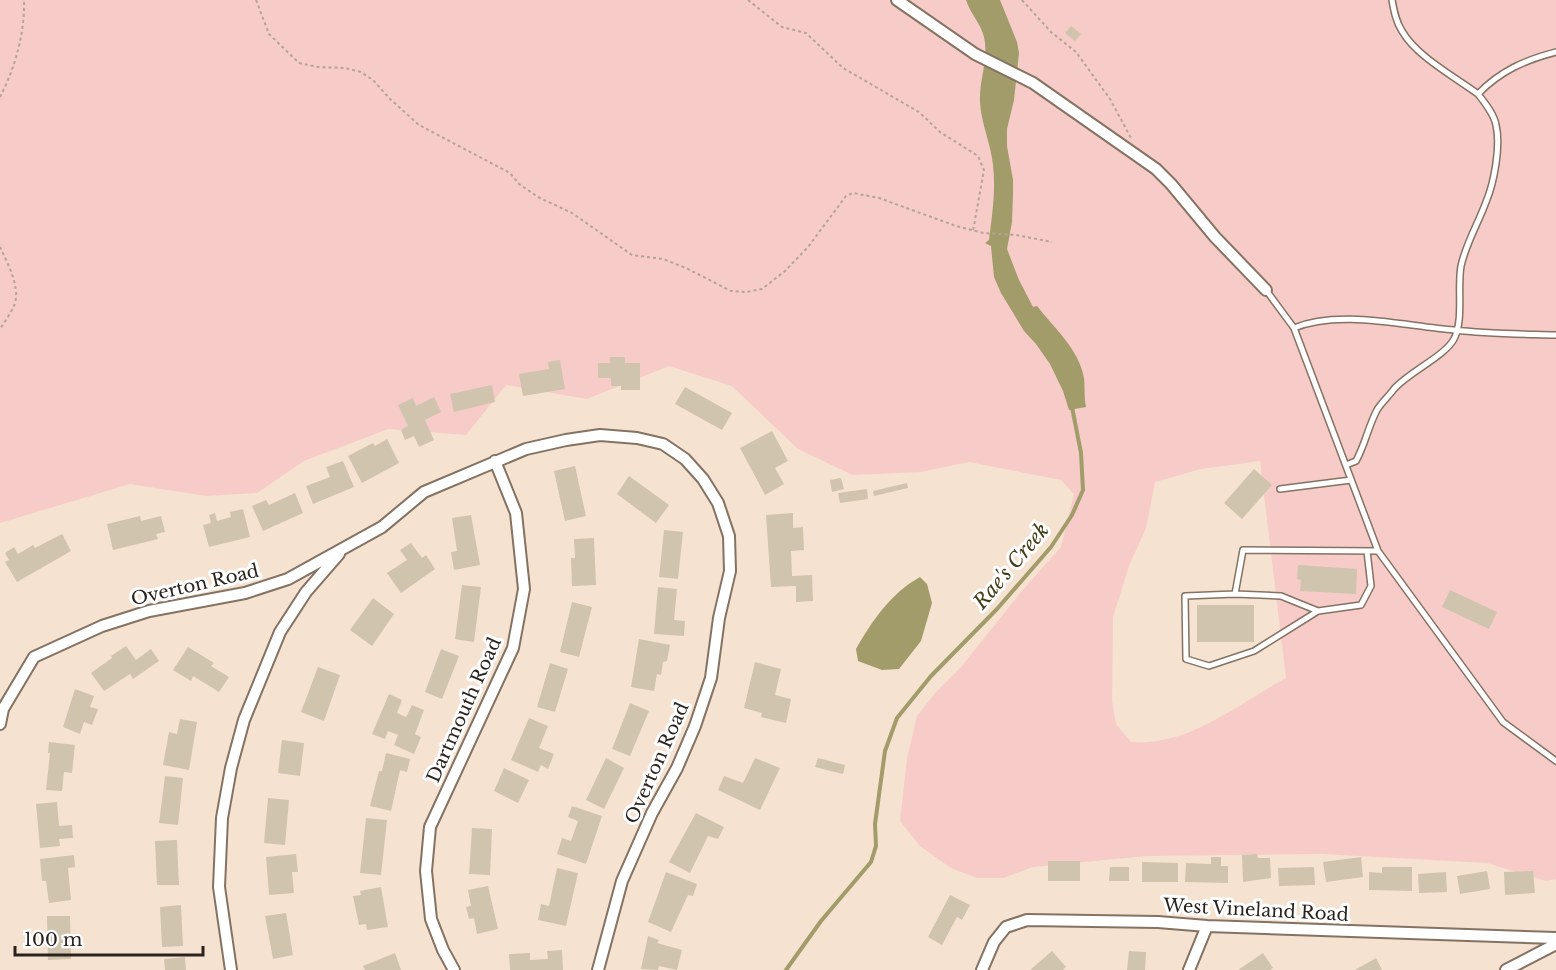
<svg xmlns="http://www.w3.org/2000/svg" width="1556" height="970" viewBox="0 0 1556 970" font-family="'Libre Baskerville',serif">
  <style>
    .green { fill: #f6cbc8; fill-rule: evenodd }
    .water { fill: #a19c6a }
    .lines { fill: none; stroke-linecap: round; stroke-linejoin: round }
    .stream { stroke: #a19c6a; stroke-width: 4 }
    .building { fill: #d0c4af }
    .service-casing { stroke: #847262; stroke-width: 8 }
    .minor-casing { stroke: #847262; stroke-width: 14 }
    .path { stroke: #b4a496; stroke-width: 2; stroke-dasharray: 3 3; stroke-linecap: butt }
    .service { stroke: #fff; stroke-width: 5 }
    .minor { stroke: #fff; stroke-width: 10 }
    .labels { text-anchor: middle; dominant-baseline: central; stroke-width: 6; stroke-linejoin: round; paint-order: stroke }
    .street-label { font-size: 18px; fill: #2a231d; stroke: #fff }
    .water-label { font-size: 20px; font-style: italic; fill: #423d15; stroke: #fff }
  </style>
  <rect width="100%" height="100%" fill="#f6e2d0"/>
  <!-- green -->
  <path class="green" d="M0 0H1556V879L1546 881 1487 863 1322 854 1146 856 1033 867 1003 878H977L951 868 920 846 900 821 907 759 917 716 936 692 961 667 1021 592 1061 547 1074 494 1061 480 969 462 920 472 853 475 798 449 732 386 669 366 587 399 506 385 466 435 388 429 304 461 257 493 206 496 130 484 0 523ZM1260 461 1286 678C1238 704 1188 747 1131 742L1116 724 1112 701 1113 617 1129 566 1146 528 1155 482 1201 469Z"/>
  <!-- water -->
  <path class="water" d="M966 0H1000L1017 42 1019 53 1014 100 1007 129V146L1013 180V194L1012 222 1007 249 1019 280 1033 307 1037 306C1054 328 1079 349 1084 378 1085 387 1084 397 1086 407L1069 410 1063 391 1050 364 1036 344 1024 331 1001 293 994 277 991 246 985 243 989 240C992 216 996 190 993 165 991 144 981 123 980 102 979 80 989 59 984 37 981 24 970 13 966 0Z
    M920 577 927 584 932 603 921 641 899 669 882 670 858 661 856 649C872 621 891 593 920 577Z"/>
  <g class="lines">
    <!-- stream -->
    <path class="stream" d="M786 970 821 921 871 862 876 846 875 824 885 751 897 718 931 676 997 609 1051 547 1072 515 1083 490 1081 453 1072 407"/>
  </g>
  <!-- building -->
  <path class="building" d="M1071 26 1081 34 1075 41 1065 33Z
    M610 357H625V363H640V390H621V386H611V378H598V363H610Z
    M560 360 565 389 523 396 519 374 549 369 548 362Z
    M492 385 495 402 454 412 450 394Z
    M685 387 732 413 722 430 675 404Z
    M434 397 441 412 425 420 434 440 419 447 414 436 405 440 401 430 408 426 398 405 413 398 416 406Z
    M772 431 788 461 775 468 784 484 765 495 740 448Z
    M387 439 399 463 362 483 348 456 373 443 375 446Z
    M343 461 354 487 313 504 306 486 330 477 326 467Z
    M575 466 586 516 565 521 554 471Z
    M1254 469 1272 485 1242 519 1224 503Z
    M629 476 669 505 656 523 617 494Z
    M841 478 844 489 832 492 830 480Z
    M907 483 908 488 874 496 873 491Z
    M867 489 868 499 840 503 838 493Z
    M295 493 303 513 263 531 252 506 266 500 269 505Z
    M243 509 250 537 209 547 203 525 211 523 209 515 215 513 217 521 231 517 230 512Z
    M793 513V528L803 527 804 550 791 551 792 576 812 575 813 601 796 602V586L771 587 766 515Z
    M471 515 480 565 454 570 451 552 457 551 452 518Z
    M140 516 141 521 161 516 165 532 156 534 158 539 113 550 107 524Z
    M664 530 683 532 678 579 659 577Z
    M62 534 71 551 17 582 5 562 9 560 5 553 14 547 18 554 33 545 35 548Z
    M594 538 596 585 572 586 571 558H575L574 539Z
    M411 543 422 558 426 555 435 569 401 593 387 573 407 560 400 550Z
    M1298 565 1357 569 1356 594 1300 591 1301 580 1297 579Z
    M462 585 481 587 474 642 455 639Z
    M658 587 677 589 674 620 685 621 684 636 654 634Z
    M1450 590 1497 612 1489 629 1442 607Z
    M373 598 394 614 372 646 350 630Z
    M572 602 592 607 579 657 560 652Z
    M1197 605H1254V642H1197Z
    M639 639 670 645 667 661 663 662 661 675 657 674 654 691 631 687Z
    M126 646 136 660 151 649 159 661 133 679 130 674 104 691 91 673 112 658 111 656Z
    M188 647 214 663 211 666 229 677 219 692 193 676 191 681 173 670Z
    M441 649 459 656 442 699 425 692Z
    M755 662 781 669 775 695 791 699 786 723 761 717 762 713 744 708Z
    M550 663 568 669 555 712 537 707Z
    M318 667 340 675 324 721 301 712Z
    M75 689 94 696 90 707 98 709 92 725 84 722 80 734 63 727Z
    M389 694 402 700 397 713 406 717 412 705 424 710 415 734 421 737 414 754 394 745 398 735 388 731 385 739 372 734Z
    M630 703 649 711 630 756 612 749Z
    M529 718 548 726 539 748 554 754 548 769 541 765 538 772 511 760Z
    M180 719 197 722 189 770 163 765 169 732 177 734Z
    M282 740 304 743 300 776 278 773Z
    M49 742 75 745 72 773 64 772 62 791 46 790 50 753H48Z
    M386 753 410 759 407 772 400 770 391 811 370 806 379 771H382Z
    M606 758 624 768 604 809 586 800Z
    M755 758 780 768 760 810 718 790 724 776 743 783Z
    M818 758 845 765 843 774 815 767Z
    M504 768 529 780 518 803 494 791Z
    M165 776 183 778 178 825 159 823Z
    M268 798 289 800 285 845 264 843Z
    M57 802 59 826 72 825 73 838 59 839 60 846 40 848 36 804Z
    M572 806 602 816 586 864 557 854 562 838 571 841 578 821 568 817Z
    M696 813 724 827 718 839 708 836 690 873 669 862Z
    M366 818 387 820 381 875 360 873Z
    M472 828 492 829 490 875 469 874Z
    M177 840 179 885H157L155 841Z
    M296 854 298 872H292L294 893 269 895 266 857Z
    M1257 854 1258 858H1270L1271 878 1243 882 1242 855Z
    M74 855 75 867 68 868 71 900 49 903 46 881H42L40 859Z
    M1211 857H1221V866H1228V883L1185 882 1186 863 1211 864Z
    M1361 857 1363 877 1326 882 1323 862Z
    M1048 861H1080V881H1048Z
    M1142 862 1178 863V882H1142Z
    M1110 867H1129V881H1109Z
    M1314 867 1315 885 1279 886 1278 868Z
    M1382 867H1412V891L1369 890V872L1382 873Z
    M557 868 578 873 566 926 538 920 541 904 549 906Z
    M1487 871 1490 889 1460 894 1457 876Z
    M1533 871 1535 893 1505 895 1504 872Z
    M666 872 697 884 693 896 688 895 671 932 648 922Z
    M1446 872 1447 892 1419 893 1418 874Z
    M488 886 498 929 477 934 474 918 469 919 466 907 471 906 468 890Z
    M381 887 388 927 367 930 366 924 359 925 353 896 361 895 360 891Z
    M950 895 970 905 962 920 957 917 942 945 928 937Z
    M181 905 183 946 162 947 160 907Z
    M286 913 293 955 273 959 265 916Z
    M47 916H70L71 959 48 960Z
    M648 936 659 940 657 943 682 950 677 970 659 966 658 970 641 969Z
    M562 950 563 970H510L509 954 530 953V960L548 959 547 951Z
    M1052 951 1066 967 1063 970H1030Z
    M1129 951 1146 952 1145 970H1127Z
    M395 953 401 970H365L363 966Z
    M1263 953 1273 968 1270 970H1238Z
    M185 957 186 970H165L164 959Z
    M1376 958 1382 970H1355Z"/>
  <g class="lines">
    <!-- service casing -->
    <g class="service-casing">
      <path id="service" d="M1392 0C1394 11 1396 22 1402 31 1416 56 1455 77 1478 94 1500 71 1525 60 1556 52
        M1266 290 1294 328 1378 551 1503 722 1556 761
        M1294 328C1339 309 1404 326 1454 330 1488 334 1522 334 1556 335
        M1346 465 1356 461C1365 445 1368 427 1377 410 1381 403 1389 396 1394 389 1409 372 1445 356 1454 339 1464 320 1457 288 1461 266 1466 243 1478 224 1486 202 1494 183 1501 146 1496 125 1494 114 1485 103 1478 94
        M1280 489 1351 480
        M1367 551 1371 586 1361 605 1318 611 1254 651 1209 666 1186 659 1185 596 1235 594 1243 550 1378 551
        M1235 594 1281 596 1318 611"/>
    </g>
    <!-- minor casing -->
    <g class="minor-casing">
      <path id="minor" d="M897 0 975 54 1033 83 1156 169 1171 184 1215 237 1266 290
        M0 724 3 709 34 657 102 626 149 611 245 593 288 579 382 527 424 492 526 449 566 440 600 435 637 438 663 444 685 459 703 479 718 503 729 536 730 571 719 618 711 678 695 726 677 768 652 813 622 881 598 970
        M231 970 219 887 222 818 231 768 244 720 280 632 306 592 339 554
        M454 970 443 950 431 919 426 871 430 827 513 648 524 589 516 513 495 461
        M982 970 994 942 1006 927 1027 920 1158 922 1207 926 1556 938
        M1189 970 1207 926
        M1506 970 1556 944"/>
    </g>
    <!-- path -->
    <path class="path" d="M256 0 269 34 299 63 318 67 345 68 361 72 373 80 390 99 419 125 510 173 519 184 538 197 572 213 632 255 663 259 686 268 731 291 746 292 762 289 785 271 808 247 846 196 853 193 879 198 956 226 983 233 1016 235 1052 242
      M748 0 782 27 806 33 843 68 919 112 940 132 978 156 984 170 973 231
      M1022 0 1051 32 1076 52 1110 99 1131 138
      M0 97C15 68 25 33 24 0
      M0 247C7 262 20 286 15 303 12 312 5 321 0 329"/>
    <!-- service -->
    <use href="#service" class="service"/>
    <!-- minor -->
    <use href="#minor" class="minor"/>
  </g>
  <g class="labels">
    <!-- street labels -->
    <g class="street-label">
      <text transform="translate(195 585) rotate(-13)">Overton Road</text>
      <text transform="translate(464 710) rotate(-66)">Dartmouth Road</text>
      <text transform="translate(657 763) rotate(-66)">Overton Road</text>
      <text transform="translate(1256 910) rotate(3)">West Vineland Road</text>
    </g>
    <!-- water labels -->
    <g class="water-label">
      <text transform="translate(1011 566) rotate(-50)">Rae's Creek</text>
    </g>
  </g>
  <!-- scale -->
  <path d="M15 946v9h188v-9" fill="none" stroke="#2a231d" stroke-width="3"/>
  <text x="24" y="946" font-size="18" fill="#2a231d" stroke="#ffffff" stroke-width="4.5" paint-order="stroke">100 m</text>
</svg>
